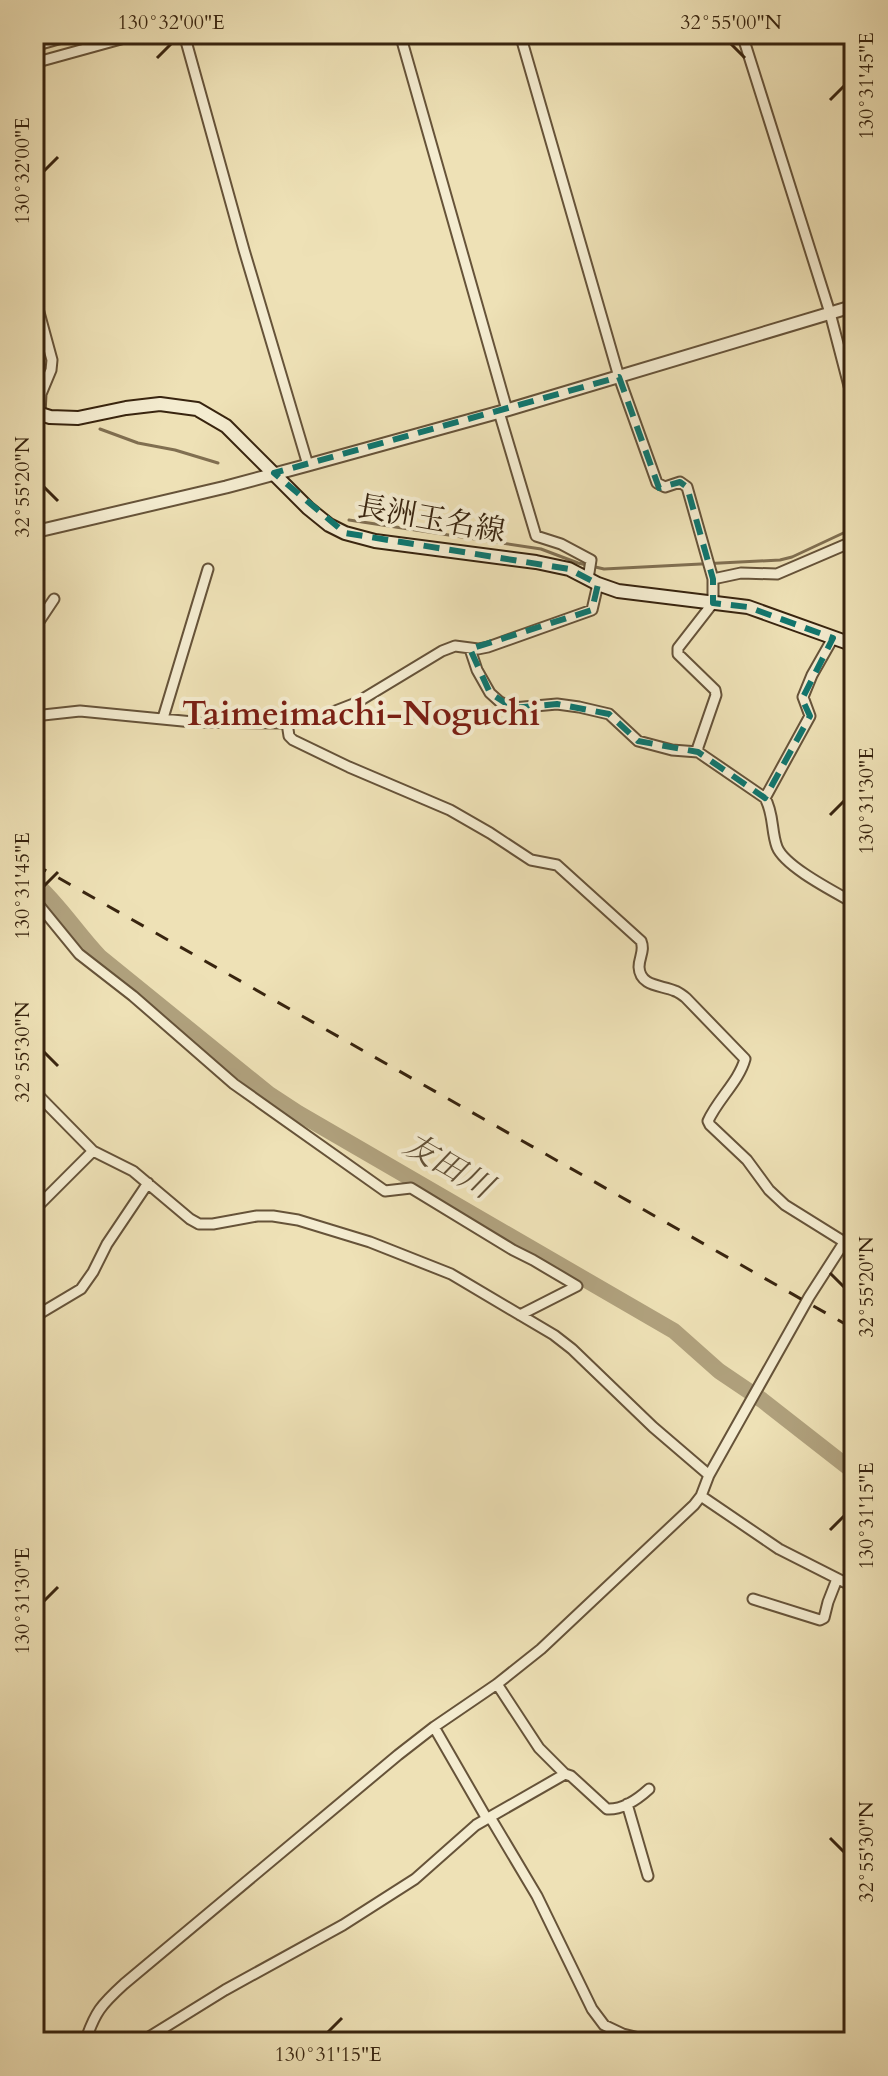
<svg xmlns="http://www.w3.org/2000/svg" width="888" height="2076" viewBox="0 0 888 2076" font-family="Cardo,'Noto Serif JP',serif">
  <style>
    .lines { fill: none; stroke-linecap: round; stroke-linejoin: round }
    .stream { stroke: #806f51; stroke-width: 3 }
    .river { stroke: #b0a17d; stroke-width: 16 }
    .minor-casing { stroke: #665339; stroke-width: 13 }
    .tertiary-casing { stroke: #665339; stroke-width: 15 }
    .secondary-casing { stroke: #38240f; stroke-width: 16 }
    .minor { stroke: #f4ecd0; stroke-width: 9 }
    .tertiary { stroke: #f4ecd0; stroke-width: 11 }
    .secondary { stroke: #f4ecd0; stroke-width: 12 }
    .rail { stroke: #38240f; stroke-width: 3; stroke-dasharray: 14 14; stroke-linecap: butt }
    .marked { fill: none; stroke: #0f766e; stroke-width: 6; stroke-dasharray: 16 10; stroke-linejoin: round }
    .ticks { fill: none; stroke: #38240f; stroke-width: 3 }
    .labels { text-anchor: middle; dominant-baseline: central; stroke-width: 8; stroke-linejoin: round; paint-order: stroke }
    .street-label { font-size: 30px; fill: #38240f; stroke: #f4ecd0 }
    .water-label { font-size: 32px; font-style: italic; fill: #625036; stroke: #f4ecd0 }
    .quarter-label { font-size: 34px; font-weight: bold; fill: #7a1f14; stroke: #f4ecd0 }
    .neatline { fill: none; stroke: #38240f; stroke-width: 3 }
    .ticks-label { font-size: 20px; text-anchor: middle; fill: #38240f }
  </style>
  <rect width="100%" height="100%" fill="#eee1b6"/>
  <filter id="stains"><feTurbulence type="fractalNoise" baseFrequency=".0025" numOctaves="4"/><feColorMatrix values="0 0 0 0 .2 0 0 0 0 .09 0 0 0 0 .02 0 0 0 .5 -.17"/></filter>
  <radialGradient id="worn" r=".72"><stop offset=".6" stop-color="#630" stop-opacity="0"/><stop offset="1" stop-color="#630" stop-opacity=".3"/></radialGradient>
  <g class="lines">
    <!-- stream -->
    <path class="stream" d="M100 429 138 443 175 450 218 463
      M349 520 541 549 578 563 604 569 780 560 792 557 854 528"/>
    <!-- river -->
    <path class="river" d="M34 882C59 904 77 933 100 957L269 1094 298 1113 674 1331 719 1371 762 1400 854 1472"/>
    <!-- minor casing -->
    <g class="minor-casing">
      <path id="minor" d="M184 34 244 250 308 465
        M400 34 507 410
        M520 34 619 377 657 483 665 487 680 482 687 487 713 579V603L678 648V654L715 690 716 695 698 747V752
        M742 34 830 313 854 405
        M34 46 76 34
        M34 63 139 34
        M34 294 52 360 51 370 41 394 40 414
        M499 412 536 536 561 544 591 560 588 579
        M713 579 741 573 777 574 854 541
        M34 629 54 599
        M470 649 477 670 490 693 500 702 513 708 557 704 579 707 609 714 638 741 672 750 698 752 765 798C774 814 771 831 777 847 785 867 835 892 854 903
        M34 716 80 711 193 722 287 723 320 717 356 703 442 651 455 646 478 649 488 647 592 610 598 584
        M163 718 208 569
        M287 723 289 736 293 740 349 767 450 810 490 833 531 860 557 865 641 941C645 951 639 957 639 967 640 987 662 985 675 991 677 991 685 997 686 998L745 1059C739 1081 718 1099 708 1121L710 1125 747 1160 769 1190 785 1205 854 1248
        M765 798 810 716 803 697 812 675 833 638
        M34 899 79 954 133 996 234 1084 385 1191 411 1188 513 1250 533 1260 577 1286 520 1315
        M34 1091 93 1151 133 1171 190 1219 199 1224H213L257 1216H273L298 1220 370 1242 451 1274 554 1335 572 1349 653 1427 709 1475
        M34 1210 93 1151
        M34 1317 81 1289 93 1272 107 1244 148 1183
        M701 1496 779 1549 854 1587
        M753 1599 820 1620 824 1618 828 1602 837 1579
        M434 1727 487 1819
        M565 1774 571 1776 607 1809C622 1810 638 1799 649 1789
        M627 1804 648 1876
        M490 1817 537 1896 592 2009 604 2025 623 2034 655 2042
        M34 2035 48 2042
        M85 2042C95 2012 101 2005 124 1984L398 1755 434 1727 497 1684 541 1649 694 1505 701 1496 709 1475 809 1297 845 1241 854 1231
        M141 2042 225 1990 343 1925 415 1879 476 1825 565 1774 539 1748 497 1684
        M843 2042 854 2036"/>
    </g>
    <!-- tertiary casing -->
    <g class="tertiary-casing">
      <path id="tertiary" d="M34 532 226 487 308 465 507 410 854 306"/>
    </g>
    <!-- secondary casing -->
    <g class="secondary-casing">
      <path id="secondary" d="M34 412 50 417 78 418 126 408 160 404 197 409 226 426 308 508 329 525 345 533 375 541 536 562 569 569 598 584 618 591 748 607 854 645"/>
    </g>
    <!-- minor -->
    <use href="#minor" class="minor"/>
    <!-- tertiary -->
    <use href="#tertiary" class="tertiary"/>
    <!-- secondary -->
    <use href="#secondary" class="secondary"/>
    <!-- rail -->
    <path class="rail" d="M34 864 854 1329"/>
  </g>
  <!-- marked area -->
  <path class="marked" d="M619 377 659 488 680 482 687 487 713 579V603L748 607 833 638 802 699 810 716 765 798 698 752 638 741 609 714 557 704 513 708 490 693 470 649 592 610 598 584 569 569 345 533 274 473Z"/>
  <!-- ticks -->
  <path class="ticks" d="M731 44 745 58M157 58 171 44M830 100 844 86M44 171 58 157M44 487 58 501M830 815 844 801M44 886 58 872M44 1052 58 1066M830 1273 844 1287M830 1530 844 1516M44 1601 58 1587M830 1838 844 1852M328 2032 342 2018"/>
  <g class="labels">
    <!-- street labels -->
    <g class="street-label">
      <text transform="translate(431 519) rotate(10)">長洲玉名線</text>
    </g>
    <!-- water labels -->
    <g class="water-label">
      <text transform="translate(448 1166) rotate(30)">友田川</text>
    </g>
    <!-- quarter labels -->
    <g class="quarter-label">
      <text x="361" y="714">Taimeimachi-Noguchi</text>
    </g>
  </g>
  <!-- margin -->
  <rect width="888" height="2076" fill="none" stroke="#eee1b6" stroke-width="88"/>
  <rect x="44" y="44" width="800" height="1988" class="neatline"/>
  <g class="ticks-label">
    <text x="171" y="29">130°32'00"E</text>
    <text x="731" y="29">32°55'00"N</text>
    <text transform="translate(866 86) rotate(-90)" y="7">130°31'45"E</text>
    <text transform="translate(22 171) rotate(-90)" y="7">130°32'00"E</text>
    <text transform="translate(22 487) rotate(-90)" y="7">32°55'20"N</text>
    <text transform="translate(866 801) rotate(-90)" y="7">130°31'30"E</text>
    <text transform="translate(22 886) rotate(-90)" y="7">130°31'45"E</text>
    <text transform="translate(22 1052) rotate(-90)" y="7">32°55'30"N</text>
    <text transform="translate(866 1287) rotate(-90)" y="7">32°55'20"N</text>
    <text transform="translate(866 1516) rotate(-90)" y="7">130°31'15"E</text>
    <text transform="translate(22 1601) rotate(-90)" y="7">130°31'30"E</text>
    <text transform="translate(866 1852) rotate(-90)" y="7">32°55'30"N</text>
    <text x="328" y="2061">130°31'15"E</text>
  </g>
  <rect width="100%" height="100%" filter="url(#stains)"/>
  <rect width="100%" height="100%" fill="url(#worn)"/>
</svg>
